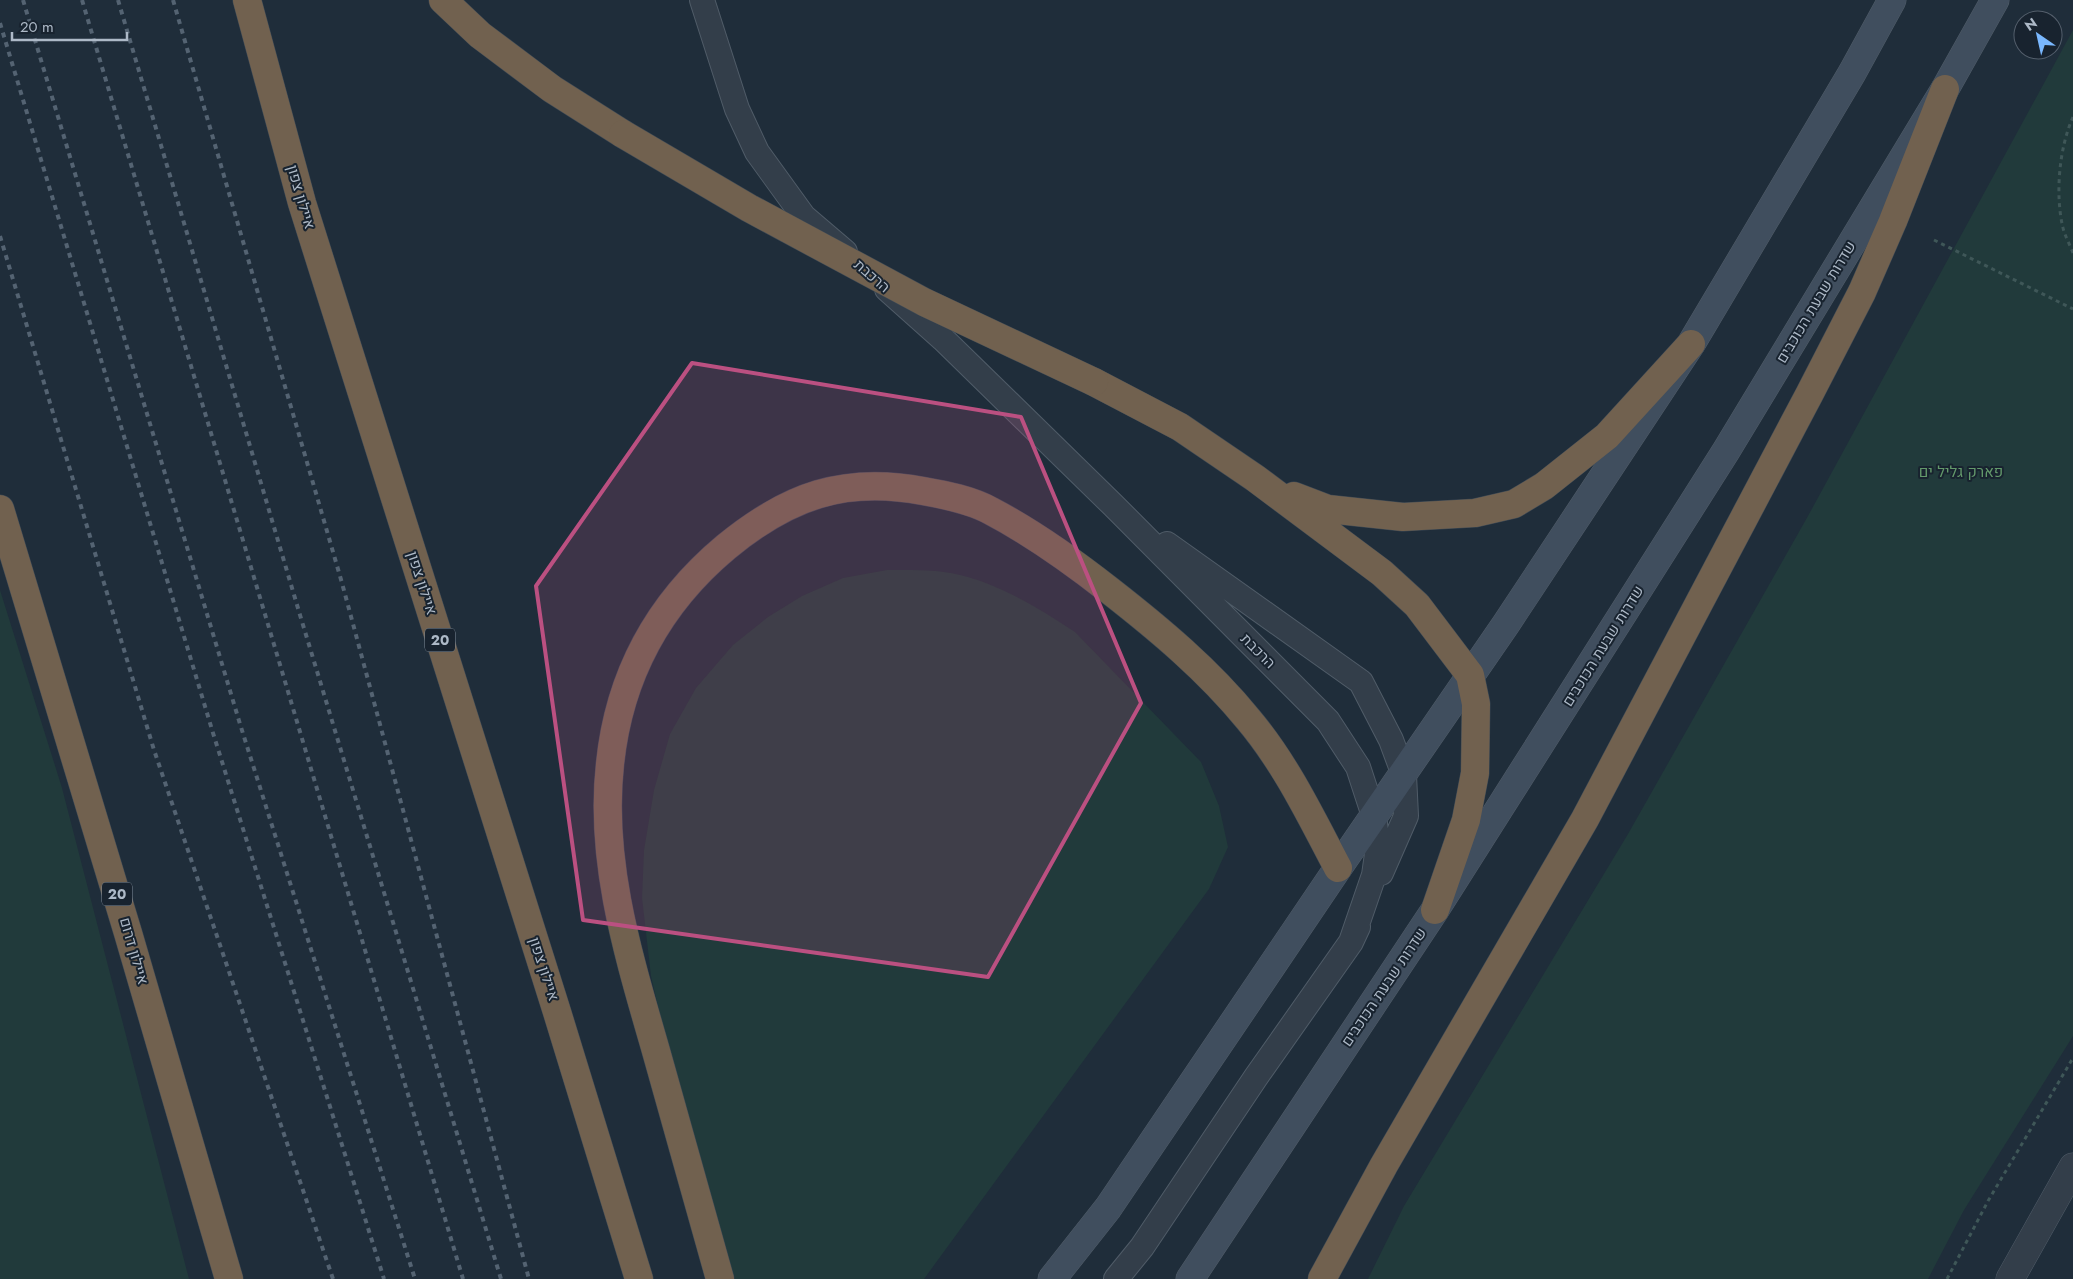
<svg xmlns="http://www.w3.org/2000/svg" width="2073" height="1279" viewBox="0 0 2073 1279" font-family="Jost,Heebo,sans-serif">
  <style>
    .green { fill: #213a3b }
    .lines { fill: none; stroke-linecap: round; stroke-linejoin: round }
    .lane-casing { stroke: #505c68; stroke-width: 26 }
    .street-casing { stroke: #505c68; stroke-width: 29 }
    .secondary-casing { stroke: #505c68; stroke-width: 29 }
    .highway-casing { stroke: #3d4955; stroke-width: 29 }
    .path { stroke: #3f5758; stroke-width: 3; stroke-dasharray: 4 4; stroke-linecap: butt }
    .lane { stroke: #333e4a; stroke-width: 24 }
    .street { stroke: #333e4a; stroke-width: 28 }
    .secondary { stroke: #404e5e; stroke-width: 28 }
    .highway { stroke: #71614f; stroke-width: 28 }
    .rail { stroke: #546372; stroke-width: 4; stroke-dasharray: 5 5; stroke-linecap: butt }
    .highway-bridge-casing { stroke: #3d4955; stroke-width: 29; stroke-linecap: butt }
    .highway-bridge { stroke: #71614f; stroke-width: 28 }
    .marked { fill: #bb5081; fill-opacity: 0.2; stroke: #bb5081; stroke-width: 4; stroke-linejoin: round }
    .labels { text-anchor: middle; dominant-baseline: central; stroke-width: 4; stroke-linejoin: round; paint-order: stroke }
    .shield { fill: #18232f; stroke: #808c99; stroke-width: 1 }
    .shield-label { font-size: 14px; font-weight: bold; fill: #adb9c7 }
    .street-label { font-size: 15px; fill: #adb9c7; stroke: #18232f }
    .park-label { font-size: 15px; fill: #63996b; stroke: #18232f }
  </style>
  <rect width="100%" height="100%" fill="#1f2d3a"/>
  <!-- green -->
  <path class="green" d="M2073 30V1036L1964 1210 1928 1279H1368L1404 1206 1628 834 1808 516Z
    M887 570C914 570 942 569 968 577 1006 588 1042 610 1075 632L1201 762 1219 806 1228 847 1209 889 924 1279H735L682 1110 651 976 642 898 644 850 654 790 670 734 696 688 733 645 768 617 802 596 843 578Z
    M0 590 62 788 189 1279H0Z"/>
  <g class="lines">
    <!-- lane casing -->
    <g class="lane-casing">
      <path id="lane" d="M702 0 737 109 757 152 804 217 845 252
        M887 289 943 339 1113 505 1328 721 1358 767 1374 816 1378 847 1374 875 1351 942
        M1167 544 1361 682 1391 740 1404 775 1406 816 1381 873
        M1116 1279 1142 1247 1256 1077 1351 942 1358 927"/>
    </g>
    <!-- street casing -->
    <g class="street-casing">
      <path id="street" d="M2010 1279 2073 1167"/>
    </g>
    <!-- secondary casing -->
    <g class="secondary-casing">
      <path id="secondary" d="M1052 1279 1108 1208 1338 868 1506 624 1691 344 1852 73 1892 0
        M1190 1279 1435 910 1726 451 1945 89 1995 0"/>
    </g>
    <!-- highway casing -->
    <g class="highway-casing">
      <path id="highway" d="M247 0 302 203 557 1012 639 1279
        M443 0 480 35 552 89 623 134
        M1094 382 1180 427 1255 478 1382 573 1417 605 1470 675 1476 704 1475 773 1466 820 1435 910
        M1294 496 1328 509 1403 517 1475 513 1514 504 1544 486 1607 436 1691 344
        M0 509 128 933 229 1279
        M720 1279C698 1203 677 1127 656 1051 629 957 599 862 610 764 619 676 659 603 726 547 788 496 844 476 923 491 946 495 971 500 991 511 1033 533 1072 561 1109 590 1159 629 1208 670 1248 719 1286 764 1311 817 1338 868
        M1322 1279 1384 1165 1585 819 1810 393 1862 292 1893 221 1945 89"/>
    </g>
    <!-- path -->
    <path class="path" d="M2073 117C2059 148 2055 195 2063 228 2065 236 2070 245 2073 253
      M1934 240 2073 309
      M1947 1279 1988 1201 2073 1058"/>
    <!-- lane -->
    <use href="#lane" class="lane"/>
    <!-- street -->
    <use href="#street" class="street"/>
    <!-- secondary -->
    <use href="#secondary" class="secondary"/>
    <!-- highway -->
    <use href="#highway" class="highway"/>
    <!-- rail -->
    <path class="rail" d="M23 0 240 724 415 1279
      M82 0 463 1279
      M118 0 300 615 501 1279
      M173 0 342 583 529 1279
      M0 23 213 733 384 1279
      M0 236 154 750 333 1279"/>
    <!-- highway-bridge casing -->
    <g class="highway-bridge-casing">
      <path id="highway-bridge" d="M623 134 749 208 924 302 1094 382"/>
    </g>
    <!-- highway-bridge -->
    <use href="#highway-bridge" class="highway-bridge"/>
  </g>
  <!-- marked area -->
  <path class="marked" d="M692 363 1021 417 1141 703 988 977 583 920 536 586Z"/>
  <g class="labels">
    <!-- shield labels -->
    <g class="shield">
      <rect x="425" y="628.5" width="30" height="23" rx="4"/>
      <rect x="102" y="882.5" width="30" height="23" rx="4"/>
    </g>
    <g class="shield-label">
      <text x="440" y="640">20</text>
      <text x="117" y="894">20</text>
    </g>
    <!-- street labels -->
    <g class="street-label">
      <text transform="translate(301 197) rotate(74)">איילון צפון</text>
      <text transform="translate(872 276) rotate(41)">הרכבת</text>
      <text transform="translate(1816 302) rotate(-59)">שדרות שבעת הכוכבים</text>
      <text transform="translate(422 583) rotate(72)">איילון צפון</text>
      <text transform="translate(1603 646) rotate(-58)">שדרות שבעת הכוכבים</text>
      <text transform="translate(1258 651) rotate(45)">הרכבת</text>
      <text transform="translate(134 951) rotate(74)">איילון דרום</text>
      <text transform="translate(544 969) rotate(72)">איילון צפון</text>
      <text transform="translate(1384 987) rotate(-56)">שדרות שבעת הכוכבים</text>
    </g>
    <!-- park labels -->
    <g class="park-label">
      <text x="1961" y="472">פארק גליל ים</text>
    </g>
  </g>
  <!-- north arrow -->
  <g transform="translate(2038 35) rotate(326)"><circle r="24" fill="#18232f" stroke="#545f6c"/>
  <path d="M0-4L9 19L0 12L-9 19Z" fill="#7ab8ff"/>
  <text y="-8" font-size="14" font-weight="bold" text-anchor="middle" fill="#adb9c7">N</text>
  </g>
  <!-- scale -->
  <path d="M12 32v8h115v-8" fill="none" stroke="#adb9c7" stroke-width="2.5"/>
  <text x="20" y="32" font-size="15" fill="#adb9c7" stroke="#18232f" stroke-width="4" paint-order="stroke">20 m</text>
</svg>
